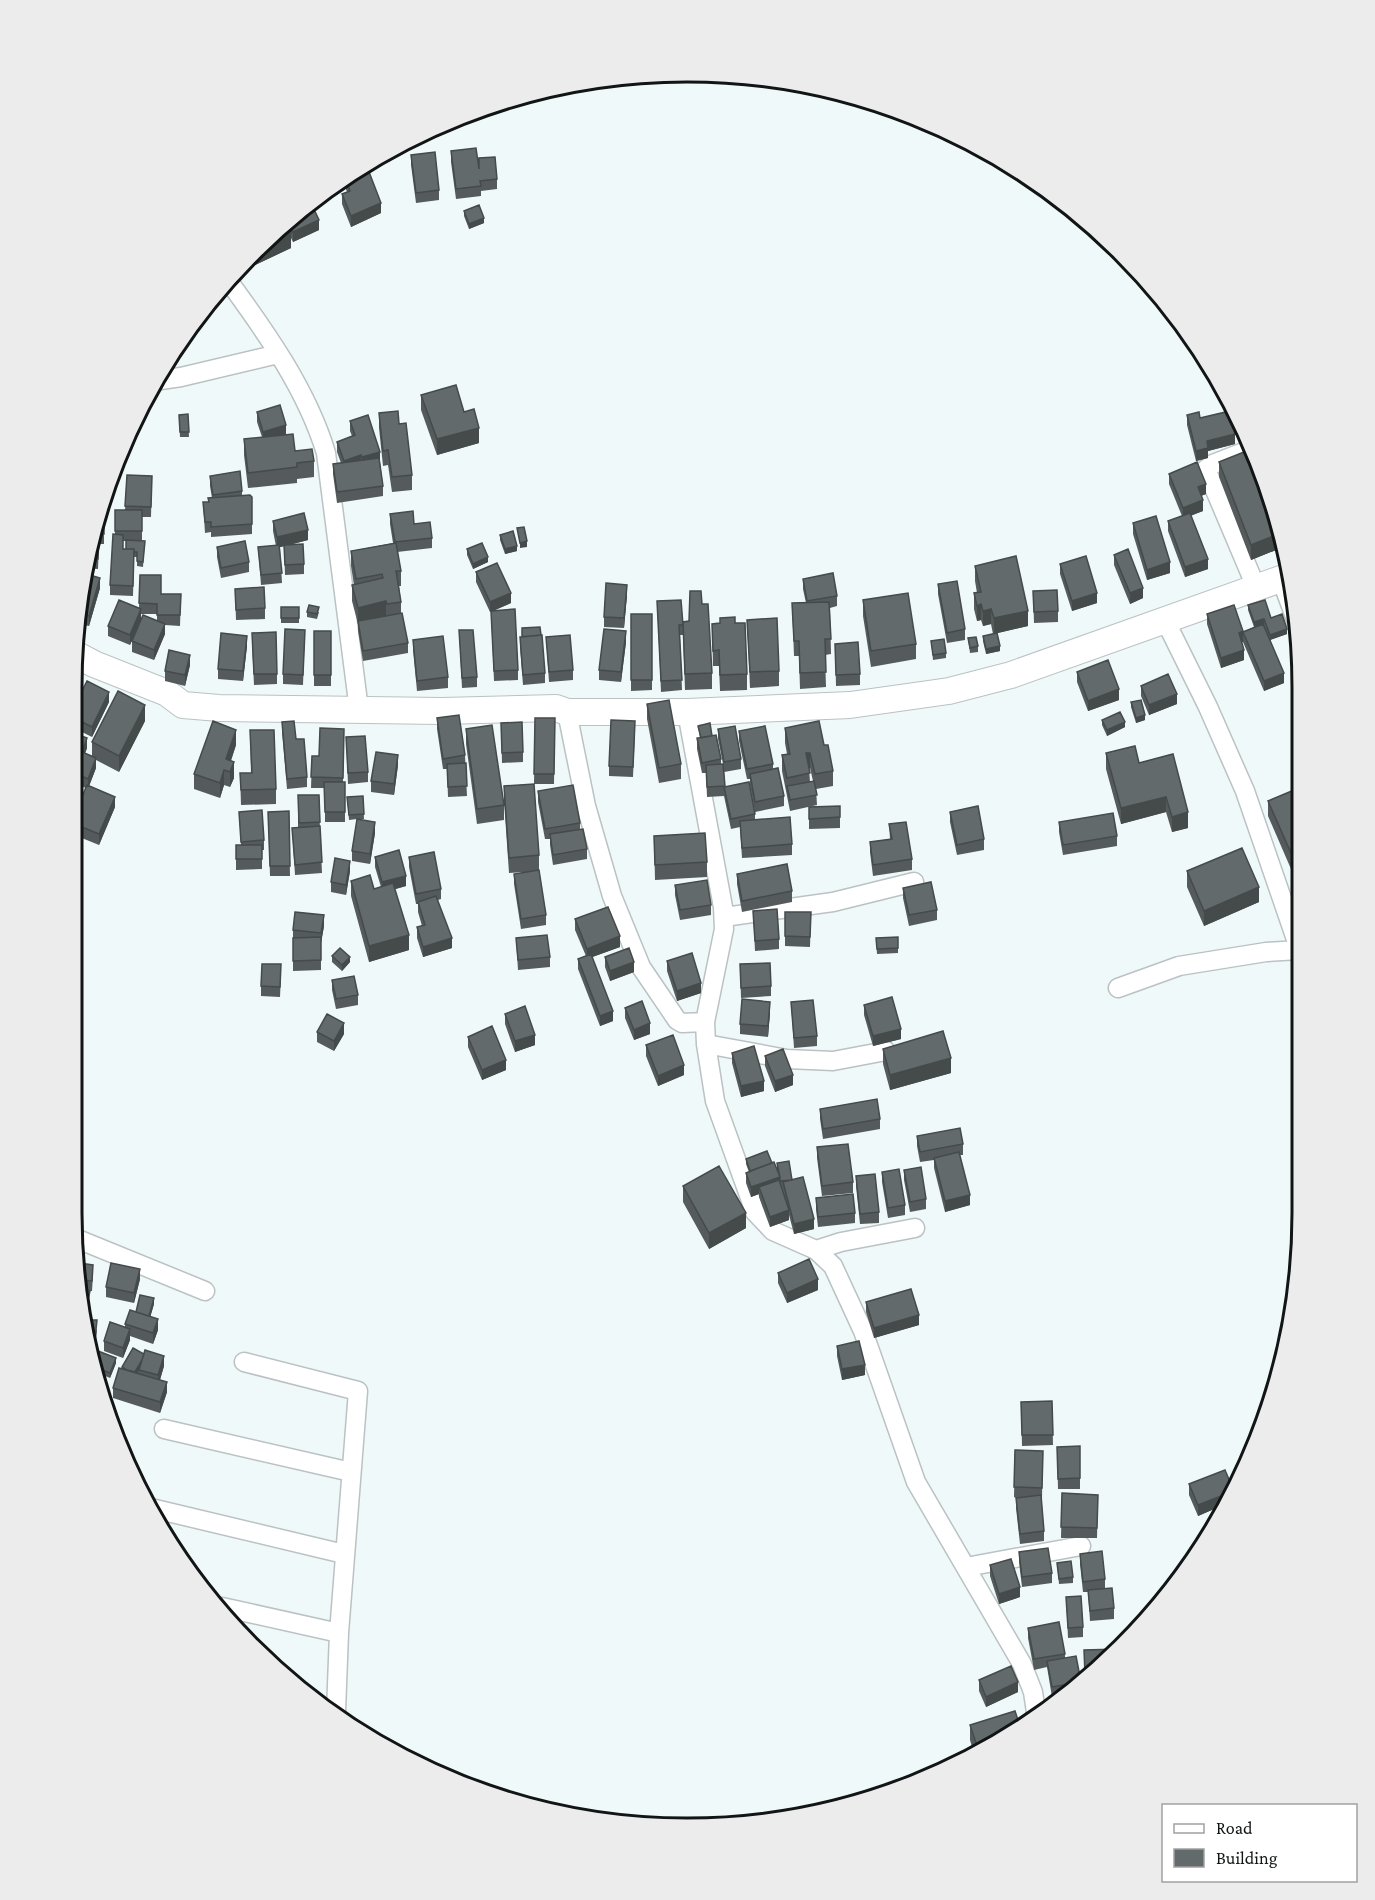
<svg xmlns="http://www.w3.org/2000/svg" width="1375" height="1900" viewBox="0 0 1375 1900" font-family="'Crimson Pro',serif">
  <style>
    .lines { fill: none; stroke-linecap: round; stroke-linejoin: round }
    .minor-casing { stroke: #bac2c3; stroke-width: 21 }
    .highway-casing { stroke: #bac2c3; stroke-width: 28 }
    .minor { stroke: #fff; stroke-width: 18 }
    .highway { stroke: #fff; stroke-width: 26 }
    .wall { fill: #555b5c; fill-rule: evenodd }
    .shaded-wall { fill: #454a4b }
    .building { fill: #636a6b; stroke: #454a4b; stroke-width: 1.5 }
    .rim { fill: none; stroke: #121515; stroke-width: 3 }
  </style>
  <rect width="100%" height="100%" fill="#f0f9fa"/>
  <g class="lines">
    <!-- minor casing -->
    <g class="minor-casing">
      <path id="minor" d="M227 279C266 332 307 390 326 453L359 710
        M154 381 181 377 278 354
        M1254 448 1213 464 1206 469 1256 587
        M1281 579 1298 625
        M1165 620 1208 707 1245 791 1300 951
        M567 712 586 806 612 896 641 967 677 1020 682 1023 705 1022
        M687 712 723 907 724 929 705 1022 706 1044 715 1101 755 1212 773 1231 816 1250 833 1266 863 1331 916 1482 1022 1664 1033 1692 1037 1719
        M724 917 833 902 914 882
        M1118 988 1179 966 1266 952 1299 950 1300 953
        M706 1044 787 1059 833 1061 886 1051
        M75 1238 205 1291
        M816 1250 841 1242 915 1228
        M244 1362 358 1391 339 1633
        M164 1429 351 1472
        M151 1508 344 1554
        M966 1567 1081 1546
        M222 1607 339 1633 336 1711"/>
    </g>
    <!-- highway casing -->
    <g class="highway-casing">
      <path id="highway" d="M75 654 94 664 167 693 183 705 219 708 442 711 556 708 567 712H687L850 705 949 691 1011 675 1289 576"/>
    </g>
    <!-- minor -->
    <use href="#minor" class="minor"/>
    <!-- highway -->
    <use href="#highway" class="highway"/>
  </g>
  <!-- wall -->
  <path class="wall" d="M451 151 479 169 497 179V189L481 191V196L456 199 451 162Z
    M411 155 439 190V200L416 203 411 165Z
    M366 164 381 213 351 227 342 204V194L347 192 343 181Z
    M311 203 319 230 293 242 291 238V248L234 275 233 273 282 225Z
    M464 211 484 223 469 229 464 216Z
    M421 395 479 443 437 455 421 410Z
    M257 412 286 435 295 451 314 461V477L297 479V483L248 488 244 455V439L262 437 257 422Z
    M379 413 399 424 412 475V490L392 492 388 465 383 466 379 428Z
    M188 414 189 437H180L179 415Z
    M1187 415 1200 418 1235 444 1208 451V458L1196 461 1187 425Z
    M350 421 380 462 383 486V496L337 503 333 474V464L341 463 337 452V442L352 436 350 431Z
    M1256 452 1268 498 1256 466Z
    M1219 462 1281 545V548L1251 560 1219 477Z
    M1169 474 1206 494 1201 496 1203 511 1191 515 1208 569 1185 577 1168 531V521L1182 516 1169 484Z
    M127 475 152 476 151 517H142V541H145L143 567 137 566V557H134L133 596 110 595V585L115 534V510H125ZM123 541H126V549H123Z
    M210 476 242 491V496L252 497V534L211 537V532L205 533 203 502H208L212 498 210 486Z
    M100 513 104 529V544H99L98 569 84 568Z
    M390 514 414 524 432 538V548L397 552 401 571V586H399L401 602V613L408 643V653L363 661 358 631V624L352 601V585H354L351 566V551L393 543 390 524Z
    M273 521 308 540 289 545 304 564V574L285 575 284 546 280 547 282 583 261 585 258 547 276 546 273 531Z
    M1133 523 1170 573 1147 580 1133 534Z
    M500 535 517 551 505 554 500 540Z
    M217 547 249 562V572L221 578 217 557Z
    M467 549 488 562 473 569 467 555Z
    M1114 555 1143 598 1130 604 1114 565Z
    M1060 564 1097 603 1072 611 1060 574Z
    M975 566 1028 626 997 633 1000 651 986 654 983 641V636L993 634 991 624 983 626 981 620 977 621 974 609V593H977L975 581Z
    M476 572 511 603 493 611 518 670V680L494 681 491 612H490L476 582Z
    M83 573 100 588 89 626 78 624Z
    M140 575 161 594H181L180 626 165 625V634L154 660 132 652V641L157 620V614H141V619L130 645 108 636V626L139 608Z
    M803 579 837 596V606L830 608 831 654 825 655 826 687 800 689 799 656H794L792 603H806L803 589Z
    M938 584 965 629V640L947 643 938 594Z
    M235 589 265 608V619L236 620Z
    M1033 591 1058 611V622L1034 623Z
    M627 595 624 628 604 627V617Z
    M863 600 916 644V659L871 667 863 616Z
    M657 601 683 622 689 621 702 604 712 673V689L685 690 683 635H680L682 690 661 692Z
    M1248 605 1271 618 1287 634 1270 640 1284 683 1264 691 1243 642H1242L1244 660 1221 668 1207 624V614L1243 632 1254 627 1248 610Z
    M281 607H299V623H281Z
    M307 612H319L317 619 307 617Z
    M631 614H652V690L631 691Z
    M747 620 779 671V686L750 688Z
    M735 623 747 674V690L720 691 719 666H713L712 624Z
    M305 630 303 685 283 684V674Z
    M459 630 477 677V687L462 688Z
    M314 631H331V686H314Z
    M520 637 545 673V683L523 685 520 647Z
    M546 637 573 670V680L549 682Z
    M968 638 978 646V652L970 653Z
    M413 640 448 677V688L417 691 413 650Z
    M931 641 946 653V658L933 660Z
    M626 642 621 682 599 680V670Z
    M252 643 277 674V684L254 685Z
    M835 644 860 674V685L836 686Z
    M247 646 243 681 218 679V669Z
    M190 665 185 686 165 681V671Z
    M1077 672 1119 700 1088 711 1077 682Z
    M1141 686 1177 704 1149 715 1141 696Z
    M109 702 92 737 72 727V711Z
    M1131 702 1145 720 1136 723 1131 707Z
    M647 704 681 764V779L659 783 647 719Z
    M437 718 465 755 467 796 448 797 447 769H443L437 729Z
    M535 718H555L554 784H534Z
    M1102 720 1125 727 1107 736 1102 725Z
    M145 721 119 772 96 760V768L89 786 115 807 99 845 72 834V820L86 788 72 783V735L87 748 85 753 92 756V742Z
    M282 722 296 739 307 777V787L287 789 282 732Z
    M501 723 523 752V762L502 763Z
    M698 726 712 736 721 759V764H723L718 739V729L741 759V769L724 772V770L725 787 755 814V820L792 844V855L742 858 740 827 731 829 724 796 707 797 706 773H702L697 749V738H700Z
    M785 728 824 745 833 771V786L816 789 817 805 790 811 782 771V755L787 754 785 743ZM809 768H810L813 781 810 782Z
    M344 729 343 782H345V822H325V788H311L312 756H319Z
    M466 729 504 805V820L477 824 466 744Z
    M250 730 276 789V804L241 805 240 773H251Z
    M635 731 633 777 609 776V766Z
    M739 731 773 764V770L784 796V806L755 812 750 785V779H747L739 741Z
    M346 737 368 772V782L348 784Z
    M236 745 231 761 234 778 230 787 224 785 220 798 194 789V774Z
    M1106 753 1139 763 1173 754 1188 828 1172 832 1166 812 1121 824 1106 769Z
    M398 765 394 795 371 792V781Z
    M504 786 539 855V871L546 915V925L521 929 514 884V874L525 872 509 873 504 801Z
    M1299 788 1291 869 1268 816V801Z
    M538 791 580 823V829L587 849V859L553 865 550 845V839H545L538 802Z
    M298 795H319L320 830 322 873 295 875 292 828 298 827Z
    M363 796 364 819H358L375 833 370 864 352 861V851L357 819 349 820 347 797Z
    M840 806V828L809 829V807Z
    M289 811 290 876H270L268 812Z
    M239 812 264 840V850H262V869L236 870V845H241Z
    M950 812 984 839V850L957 855 950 822Z
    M1059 822 1117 836V846L1063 855 1059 832Z
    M889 824 912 859V870L873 876 870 852V842L890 839Z
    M654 836 707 862V877L655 880Z
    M375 857 406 886 395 889 409 950 369 962 351 896V881L374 889 381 887 375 867Z
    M409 857 441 889V899L438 900 452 948 423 957 417 938V927L422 926 418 912V904H416L409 867Z
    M350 871 346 895 331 892V882Z
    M1187 871 1259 902 1204 926 1187 887Z
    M737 874 792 891V902L742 912 737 884Z
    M675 885 711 905V915L680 920 675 895Z
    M903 888 937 910V920L909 926 903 898Z
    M753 911 779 939V949L755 951Z
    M785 912H811L810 947 785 946Z
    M575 919 620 947 592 957 613 1021 600 1026 578 969V959L586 956 575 930Z
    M324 926 321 943V970L293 971V930Z
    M898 937V953L877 954 876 938Z
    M516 938 550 957V967L518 970Z
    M332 956 350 962 342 971 332 962Z
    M605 957 634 972 610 981 605 967Z
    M667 961 701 993 677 1001 667 971Z
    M740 964 771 986V996L741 998Z
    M281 975 280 997 261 996V986Z
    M332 980 358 995V1005L336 1009 332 990Z
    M791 1002 817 1036V1046L794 1048Z
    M864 1005 901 1039 873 1046 864 1015Z
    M625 1008 650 1034 634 1040 625 1018Z
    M770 1012 768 1037 740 1034V1024Z
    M505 1014 535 1045 515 1052 505 1024Z
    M317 1032 344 1034 334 1051 317 1042Z
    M468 1037 506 1070 482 1080 468 1047Z
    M646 1045 684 1075 658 1086 646 1056Z
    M883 1049 951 1073 890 1090 883 1064Z
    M732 1053 764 1091 741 1097 732 1063Z
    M765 1056 793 1085 775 1092 765 1066Z
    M820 1109 880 1119V1129L823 1139 820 1119Z
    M917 1136 963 1144V1155H959L970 1205 945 1212 934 1168V1160L920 1162 917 1146Z
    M817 1147 853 1182V1193L822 1196 817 1158Z
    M746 1159 772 1163 777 1168V1163L792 1180 814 1229 794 1234 789 1215V1220L770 1227 759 1197V1194L751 1197 746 1183V1173L749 1172 746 1164Z
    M904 1170 926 1199V1209L910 1212 904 1180Z
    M882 1172 905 1205V1215L888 1218 882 1182Z
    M856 1176 879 1212V1223L860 1224 856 1186Z
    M683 1186 746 1228 709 1249 683 1202Z
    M816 1198 855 1213V1223L818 1227 816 1209Z
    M79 1263 93 1275 92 1291H90L87 1310 85 1309Z
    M778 1273 818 1290 787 1303 778 1283Z
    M140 1279 134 1303 106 1297V1287Z
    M866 1302 919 1325 874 1338 866 1312Z
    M154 1304 150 1317 158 1330 153 1344 130 1336V1340L123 1358 104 1351V1341L125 1327V1324L136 1312Z
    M86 1320 97 1330 95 1350 90 1349Z
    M837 1346 865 1375 842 1380 837 1356Z
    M116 1363 110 1378 93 1371V1366Z
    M164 1366 160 1380 167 1392 160 1413 113 1398V1388L122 1367Z
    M96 1381 107 1389 105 1401H103Z
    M1052 1401 1053 1445 1022 1446 1021 1402Z
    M1080 1446V1489H1058L1057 1447Z
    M1015 1450 1043 1451 1042 1498H1041L1044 1531V1541L1020 1544 1016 1508V1498L1014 1497Z
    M1189 1484 1234 1494 1228 1503 1198 1516 1189 1495Z
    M1062 1493 1098 1495 1097 1538H1061Z
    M1019 1552 1052 1573V1583L1022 1587 1019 1562Z
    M1080 1554 1105 1579V1588L1114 1608V1619L1090 1621 1088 1592H1083L1080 1564Z
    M1057 1563 1073 1577V1583L1059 1584Z
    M990 1565 1020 1597 999 1604 990 1576Z
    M1066 1597 1083 1627V1637L1068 1638Z
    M1028 1628 1065 1654V1658L1081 1682V1685L1068 1694 1052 1697 1047 1667 1034 1670 1028 1638Z
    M1118 1649 1093 1675 1085 1682 1084 1650Z
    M979 1680 1018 1692 986 1707 979 1691Z
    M970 1725 1021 1729 974 1754 970 1740Z"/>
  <!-- shaded-wall -->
  <path class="shaded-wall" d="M381 203V213L351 227V216Z
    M484 218V223L469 229V224Z
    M319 220V230L293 242V232Z
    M291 233V248L234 275V273L259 248Z
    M286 425V435L263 442V432Z
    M479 428V443L437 455V439Z
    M1235 434V444L1208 451V458L1196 461V451L1207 441Z
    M380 452V462L362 467V457Z
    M361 455V465L344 471V461Z
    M1206 484V494L1198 497V487Z
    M1203 500V511L1183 519V508Z
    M308 530V540L277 548V537Z
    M1278 534 1281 548 1251 560V545Z
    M527 541V547L520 548V543Z
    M517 546V551L505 554V549Z
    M488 557V562L473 569V564Z
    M1208 559V569L1185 577V567Z
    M1170 562V573L1147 580V570Z
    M100 578V588L89 626V616Z
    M627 585V595L624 628V618Z
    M1143 588V598L1130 604V593Z
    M511 593V603L490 612V602Z
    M1097 593V603L1072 611V601Z
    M386 601V616L358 624V608Z
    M981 604V620L977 621V606Z
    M141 609V619L130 645V635Z
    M991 609V624L983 626V611Z
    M1028 611V626L994 634V618Z
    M1264 619V624L1254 627V622Z
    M165 624V634L154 660V650Z
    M1287 629V634L1270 640V635Z
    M626 631V642L621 682V672Z
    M1243 631V642L1239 643V633Z
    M247 636V646L243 681V671Z
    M1000 646V651L986 654V649Z
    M1244 650V660L1221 668V658Z
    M190 655V665L185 686V675Z
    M78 664V679L72 692 73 674Z
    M1284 673V683L1264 691V681Z
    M1119 689V700L1088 711V701Z
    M109 692V702L92 737V727Z
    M1177 694V704L1149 715V705Z
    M145 705V721L119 772V756Z
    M1145 715V720L1136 723V718Z
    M1125 722V727L1107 736V730Z
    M236 730V745L227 771 226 759Z
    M87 738V748L82 762V752Z
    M806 753H810V768L806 769Z
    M398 755V765L394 795V784Z
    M96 758V768L88 789V779Z
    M234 762V778L230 787V772Z
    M224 770V785L220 798V783Z
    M115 797V807L99 845V834Z
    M1166 797V812L1121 824V808Z
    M1188 812V828L1172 832V817Z
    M375 822V833L370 864V854Z
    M1299 850V865L1291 869V853Z
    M350 861V871L346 895V885Z
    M406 876V886L382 893V882Z
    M1259 887V902L1204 926V911Z
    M324 915V926L321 943V933Z
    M409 935V950L369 962V946Z
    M620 936V947L587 959V949Z
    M452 938V948L423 957V947Z
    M350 957V962L342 971V965Z
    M634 962V972L610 981V971Z
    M701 983V993L677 1001V991Z
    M770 1002V1012L768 1037V1026Z
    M613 1011V1021L600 1026V1016Z
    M344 1023V1034L334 1051V1041Z
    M650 1023V1034L634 1040V1030Z
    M901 1029V1039L873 1046V1036Z
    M535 1035V1045L515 1052V1041Z
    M951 1058V1073L890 1090V1075Z
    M506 1060V1070L482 1080V1070Z
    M684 1065V1075L658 1086V1076Z
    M793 1075V1085L775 1092V1081Z
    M764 1081V1091L741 1097V1086Z
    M780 1177V1187H759V1194L751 1197V1187Z
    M970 1195V1205L945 1212V1201Z
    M789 1210V1220L770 1227V1217Z
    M746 1213V1228L709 1249V1233Z
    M814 1219V1229L794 1234V1224Z
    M140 1269V1279L134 1303V1293Z
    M818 1279V1290L787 1303V1293Z
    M154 1298V1304L148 1325V1320Z
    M919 1315V1325L874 1338V1328Z
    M158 1319V1330L153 1344V1333Z
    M130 1329V1340L123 1358V1348Z
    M145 1355V1360L134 1379V1374Z
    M164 1356V1366L158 1386V1375Z
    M116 1358V1363L110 1378V1373Z
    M865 1365V1375L842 1380V1369Z
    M167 1382V1392L160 1413V1402Z
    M1234 1491V1494L1228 1503 1198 1516V1505Z
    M1020 1587V1597L999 1604V1594Z
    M1018 1682V1692L986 1707V1697Z"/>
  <!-- building -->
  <path class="building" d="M476 148 479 169V158L495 157 497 179 480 181 481 186 456 189 451 151Z
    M435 152 439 190 416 193 411 155Z
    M366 164 381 203 351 216 342 194 350 191 346 179Z
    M311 203 319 220 293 232 287 221Z
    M479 205 484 218 469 224 464 211Z
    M286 222 291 233 259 248 282 225Z
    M456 385 464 412 474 409 479 428 437 439 421 395Z
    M280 405 286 425 263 432 257 412Z
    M398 411 399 424 406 423 412 475 392 477 388 450 383 451 379 413Z
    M1230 411 1235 434 1207 441 1208 448 1196 451 1187 415 1199 412 1200 418Z
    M188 414 189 432H180L179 415Z
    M368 415 380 452 362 457 361 455 344 461 337 442 355 435 350 421Z
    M293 434 295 451 312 449 314 461 297 463V467L248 473 244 439Z
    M1249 450 1270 505 1278 534 1251 545 1219 462Z
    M379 458 383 486 337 492 333 464Z
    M1197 462 1206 484 1198 487 1203 500 1183 508 1169 474Z
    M240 471 242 491 213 495 210 476Z
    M127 475 152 476 151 507 125 506Z
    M250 495 252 497V524L211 527V522H205L203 502H209L208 498Z
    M115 510H142V531H115Z
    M413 511 414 524 430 522 432 538 395 542 390 514Z
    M100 513H102V519H99Z
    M304 513 308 530 277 537 273 521Z
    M1190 513 1208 559 1185 567 1168 521Z
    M1156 516 1170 562 1147 570 1133 523Z
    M99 519H104V534H99L98 559 87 558Z
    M524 527 527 541 520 543 517 528Z
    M513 531 517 546 505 549 500 535Z
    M113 534 123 535V549H134L133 586 110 585Z
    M126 540 145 541 143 562 137 561V552H134V549H126Z
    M245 541 249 562 221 568 217 547Z
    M396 543 401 571H396L401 602 387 604 386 601 358 608 352 585 383 578 382 574 356 579 351 551Z
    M482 543 488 557 473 564 467 549Z
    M303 544 304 564 285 565 284 545Z
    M279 545 282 573 261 575 258 547Z
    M1128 549 1143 588 1130 593 1114 555Z
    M1016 556 1028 611 994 618 991 609 983 611 981 604 977 606 974 593 981 592 975 566Z
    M1086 556 1097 593 1072 601 1060 564Z
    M497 563 511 593 490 602 476 572Z
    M83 573 100 578 89 616 79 614Z
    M833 573 837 596 807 601 803 579Z
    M140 575H161V594H181L180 615H157V604L139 603Z
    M957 581 965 629 947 633 938 584Z
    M606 583 627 585 624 618 604 617Z
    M264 587 265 608 236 610 235 589Z
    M1057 590 1058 611 1034 612 1033 591Z
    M690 591H701L702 604H708L712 673 685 674 683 622 689 621Z
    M908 593 916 644 871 651 863 600Z
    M119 600 141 609 130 635 108 626Z
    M681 600 683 625H679L682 680 661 681 657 601Z
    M1265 600 1271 618 1282 614 1287 629 1270 635 1264 619 1254 622 1248 605Z
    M829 602 831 639H825L826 672 800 673 799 641H794L792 603Z
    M309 605 319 607 317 614 307 612Z
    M1234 605 1243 631 1239 633 1244 650 1221 658 1207 614Z
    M281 607H299V618H281Z
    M515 609 518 670 494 671 491 611Z
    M402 613 408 643 363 651 358 621Z
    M631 614H652V680H631Z
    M143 615 165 624 154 650 132 641Z
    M735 617V623H745L747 674 720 675 719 650 713 651 712 624 720 623V618Z
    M777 618 779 671 750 672 747 620Z
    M1263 624 1284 673 1264 681 1243 632Z
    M540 627 541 635 522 637V628Z
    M285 629 305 630 303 675 283 674Z
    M604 629 626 631 621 672 599 670Z
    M459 630H473L477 677 462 678Z
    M314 631H331V675H314Z
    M276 632 277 674H254L252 633Z
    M221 633 247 636 243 671 218 669Z
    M997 633 1000 646 986 649 983 636Z
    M542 635 545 673 523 675 520 637Z
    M570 635 573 670 549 672 546 637Z
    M443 636 448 677 417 681 413 640Z
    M976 637 978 646 970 648 968 638Z
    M944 639 946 653 933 655 931 641Z
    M858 642 860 674 836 675 835 644Z
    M169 650 190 655 185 675 165 671Z
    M1108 660 1119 689 1088 701 1077 672Z
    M74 662 78 664 73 674Z
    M1168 674 1177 694 1149 705 1141 686Z
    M87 681 109 692 92 727 72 717V711Z
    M118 691 145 705 119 756 92 742Z
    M669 700 681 764 659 768 647 704Z
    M1141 700 1145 715 1136 718 1131 702Z
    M1120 712 1125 722 1107 730 1102 720Z
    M459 715 465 755 443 759 437 718Z
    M535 718H555L554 774H534Z
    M611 720 635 721 633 767 609 766Z
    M213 721 236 730 226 759 234 762 230 772 224 770 220 783 194 774Z
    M294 721 296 739H304L307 777 287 779 282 722Z
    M819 721 824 745H828L833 771 815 774 810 753H806L810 773 787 778 782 755 790 754 785 728Z
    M522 722 523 752 502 753 501 723Z
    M710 723 712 736 701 738 698 726Z
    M492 725 504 805 477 809 466 729Z
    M735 726 741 759 724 762 718 729Z
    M765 726 773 764 747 769 739 731Z
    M320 728 344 729 343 778 311 777 312 756H319Z
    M250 730H274L276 789 241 790 240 773H252Z
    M73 733 87 738 82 752 96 758 88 779 72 772V735Z
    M716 735 721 759 702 763 697 738Z
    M365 736 368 772 348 773 346 737Z
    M1135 746 1139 763 1173 754 1188 812 1172 817 1166 797 1121 808 1106 753Z
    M376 752 398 755 394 784 371 781Z
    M466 763 467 786 448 787 447 764Z
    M723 764 725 786 707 787 706 765Z
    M778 768 784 796 755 802 750 774Z
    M814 781 817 795 790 800 787 786Z
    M324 782H345V812H325Z
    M749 782 755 814 731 819 724 787Z
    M534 784 539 855 509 858 504 786Z
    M87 785 115 797 99 834 72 823V820Z
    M573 785 580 823 545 829 538 791Z
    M1299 788V850L1291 853 1268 801Z
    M298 795H319L320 822 299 823Z
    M363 796 364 814 349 815 347 797Z
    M840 806V817L809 819V807Z
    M978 806 984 839 957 845 950 812Z
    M262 810 264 840 241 842 239 812Z
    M289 811 290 866H270L268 812Z
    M1113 813 1117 836 1063 845 1059 822Z
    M790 817 792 844 742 848 740 821Z
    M357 819 375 822 370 854 352 851Z
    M906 822 912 859 873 865 870 842 892 839 889 824Z
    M320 826 322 862 295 865 292 828Z
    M583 829 587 849 553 855 550 834Z
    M705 833 707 862 655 865 654 836Z
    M236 845H262V859H236Z
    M1242 848 1259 887 1204 911 1187 871Z
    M399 850 406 876 382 882 375 857Z
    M434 852 441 889 416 894 409 857Z
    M335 858 350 861 346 885 331 882Z
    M787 864 792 891 742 901 737 874Z
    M539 870 546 915 521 919 514 874Z
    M370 875 374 889 393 883 409 935 369 946 351 881Z
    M707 880 711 905 680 910 675 885Z
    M931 882 937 910 909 915 903 888Z
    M436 896 452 938 423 947 417 927 425 925 418 902Z
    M608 907 620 936 587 949 575 919Z
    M777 909 779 939 755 941 753 911Z
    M295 912 324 915 321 933 293 930Z
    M785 912H811L810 937 785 936Z
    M547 935 550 957 518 960 516 938Z
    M321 937V960L293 961V938Z
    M898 937V948L877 949 876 938Z
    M340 948 350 957 342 965 332 956Z
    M629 948 634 962 610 971 605 957Z
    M692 953 701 983 677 991 667 961Z
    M591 954 613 1011 600 1016 578 959Z
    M770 963 771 986 741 988 740 964Z
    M262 964H281L280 987 261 986Z
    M354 976 358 995 336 999 332 980Z
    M892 997 901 1029 873 1036 864 1005Z
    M742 999 770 1002 768 1026 740 1024Z
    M813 1000 817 1036 794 1038 791 1002Z
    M642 1001 650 1023 634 1030 625 1008Z
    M525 1006 535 1035 515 1041 505 1014Z
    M327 1014 344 1023 334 1041 317 1032Z
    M492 1026 506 1060 482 1070 468 1037Z
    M943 1031 951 1058 890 1075 883 1049Z
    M673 1035 684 1065 658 1076 646 1045Z
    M754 1046 764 1081 741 1086 732 1053Z
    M783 1049 793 1075 775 1081 765 1056Z
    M877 1099 880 1119 823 1129 820 1109Z
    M960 1128 963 1144 920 1152 917 1136Z
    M848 1144 853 1182 822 1186 817 1147Z
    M767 1151 772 1163 750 1171 746 1159Z
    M959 1152 970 1195 945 1201 934 1158Z
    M789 1161 792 1180 780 1181V1177L777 1163Z
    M774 1162 780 1177 751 1187 746 1173Z
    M719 1166 746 1213 709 1233 683 1186Z
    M921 1167 926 1199 910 1202 904 1170Z
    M899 1169 905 1205 888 1208 882 1172Z
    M875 1174 879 1212 860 1214 856 1176Z
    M803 1177 814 1219 794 1224 783 1182Z
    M779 1180 789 1210 770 1217 759 1187Z
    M853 1194 855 1213 818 1217 816 1198Z
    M75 1236H79L78 1254H77Z
    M809 1259 818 1279 787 1293 778 1273Z
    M79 1263 93 1265 92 1281 81 1280Z
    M111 1263 140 1269 134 1293 106 1287Z
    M911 1289 919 1315 874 1328 866 1302Z
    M82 1290 90 1291 87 1305 84 1304Z
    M140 1295 154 1298 149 1316 136 1312Z
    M130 1310 158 1319 153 1333 125 1324Z
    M86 1320H97L95 1339H89Z
    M110 1322 130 1329 123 1348 104 1341Z
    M859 1341 865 1365 842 1369 837 1346Z
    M133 1348 144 1354 142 1360 135 1372 127 1370 122 1367Z
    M145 1350 164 1356 158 1375 139 1370Z
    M98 1351 116 1358 110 1373 93 1366Z
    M119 1368 167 1382 160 1402 113 1388Z
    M96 1381 107 1384 105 1396 101 1395Z
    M1052 1401 1053 1435H1022L1021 1402Z
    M1080 1446V1478L1058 1479 1057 1447Z
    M1015 1450 1043 1451 1042 1488 1014 1487Z
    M1225 1470 1234 1491 1198 1505 1189 1484Z
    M1062 1493 1098 1495 1097 1528 1061 1527Z
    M1041 1495 1044 1531 1020 1534 1016 1498Z
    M1048 1548 1052 1573 1022 1577 1019 1552Z
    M1102 1551 1105 1579 1083 1582 1080 1554Z
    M1011 1559 1020 1587 999 1594 990 1565Z
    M1071 1561 1073 1577 1059 1579 1057 1563Z
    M1112 1588 1114 1608 1090 1611 1088 1590Z
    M1081 1596 1083 1627 1068 1628 1066 1597Z
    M1059 1622 1065 1654 1034 1659 1028 1628Z
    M1118 1649 1094 1674H1085L1084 1650Z
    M1076 1656 1081 1682 1052 1687 1047 1661Z
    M1011 1666 1018 1682 986 1697 979 1680Z
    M1015 1711 1021 1729 979 1752 970 1725Z"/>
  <!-- crop -->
  <path d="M0 0H1375V1900H0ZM687 82H687A605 605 0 0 1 1292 687V1213A605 605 0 0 1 687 1818H687A605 605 0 0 1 82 1213V687A605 605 0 0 1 687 82Z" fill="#ececec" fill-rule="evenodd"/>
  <path class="rim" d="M687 82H687A605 605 0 0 1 1292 687V1213A605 605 0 0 1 687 1818H687A605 605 0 0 1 82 1213V687A605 605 0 0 1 687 82Z"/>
  <!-- legend -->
  <rect x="1162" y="1804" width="195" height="78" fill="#ffffff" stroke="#a0a1a1" stroke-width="1.5"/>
  <rect x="1174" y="1824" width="30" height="9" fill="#ffffff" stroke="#a0a1a1" stroke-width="1.5"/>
  <text x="1216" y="1834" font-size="18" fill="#121515">Road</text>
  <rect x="1174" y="1849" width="30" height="18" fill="#636a6b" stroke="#a0a1a1" stroke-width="1.5"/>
  <text x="1216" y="1864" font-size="18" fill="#121515">Building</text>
</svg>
